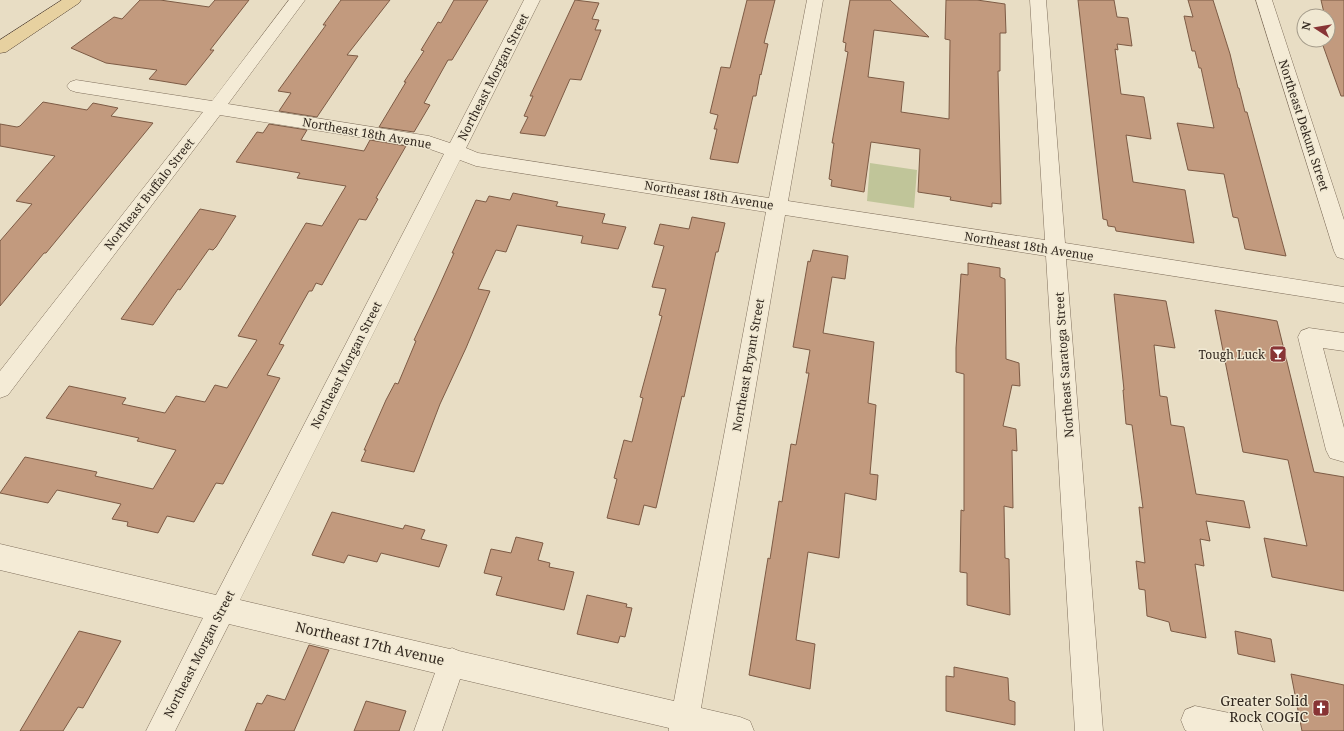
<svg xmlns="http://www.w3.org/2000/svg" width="1344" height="731" viewBox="0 0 1344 731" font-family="'Noto Serif',serif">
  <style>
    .green { fill: #c0c599 }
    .building { fill: #c29a7e; stroke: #7d5b45 }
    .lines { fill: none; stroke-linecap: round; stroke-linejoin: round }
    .minor-casing { stroke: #80705d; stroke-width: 1 }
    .major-casing { stroke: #4f3e30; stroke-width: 1 }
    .minor { fill: #f4ebd6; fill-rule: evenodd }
    .major { fill: #e7d1a0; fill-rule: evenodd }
    .labels { text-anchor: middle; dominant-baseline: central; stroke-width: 3; stroke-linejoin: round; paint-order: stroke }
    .street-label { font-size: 12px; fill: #32281f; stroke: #f0e8d2 }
    .poi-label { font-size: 12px; fill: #32281f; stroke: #f0e8d2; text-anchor: end }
    .near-street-label { font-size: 14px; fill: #32281f; stroke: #f0e8d2 }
    .near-poi-label { font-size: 14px; fill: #32281f; stroke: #f0e8d2; text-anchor: end }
  </style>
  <rect width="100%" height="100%" fill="#e8ddc4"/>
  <!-- green -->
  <path class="green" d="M870 163 917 170 914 208 867 201Z"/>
  <!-- building -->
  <path class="building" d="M140 0H160L209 7 215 0H249L210 50H214L186 85 149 79 157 70 106 63 71 48 114 17 122 19Z
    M341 0H390L347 55 358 56 317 117 279 111 291 93 278 91 326 25H323Z
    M454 0H488L452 60H448L424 103 430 105 414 132 379 127 406 82H404L424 51 421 50 438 22 441 23Z
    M575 0 599 3 592 19 599 20 595 30H601L581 80 570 79 545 136 520 133 528 117 524 116 533 96H530Z
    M747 0H775L764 43 768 44 761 75 760 74 756 96H753L738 163 710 159 717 129H714L718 115 710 113 721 67 730 68Z
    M850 0H890L929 37 874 30 868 77 904 82 901 112 949 119 950 40 945 39 946 0H977L1005 4 1006 33H1000V71H998L1001 204 992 203V207L950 200 951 197 918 192 920 149 871 142 864 192 831 186 832 180 829 179 834 143H832L848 52 845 51 846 43 843 42Z
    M1078 0H1114L1117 17 1128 18 1132 46 1117 44 1118 50 1115 49 1121 94 1144 97 1151 139 1126 135 1133 182 1185 190 1194 243 1116 231 1115 227 1108 226 1107 220 1103 219Z
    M1188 0H1213L1230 54 1238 88H1239L1245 112H1247L1286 256 1245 249 1238 218 1233 217 1224 174 1188 170 1177 123 1214 128 1201 68H1199L1195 51H1192L1184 16 1193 17Z
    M1321 0H1344V96H1341L1321 40H1328V16H1312V15L1311 11 1324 13Z
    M43 102 87 110 93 103 118 108 111 116 153 123 46 253H44L0 306V241L32 204 16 201 55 156 0 146V124L17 127 20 126Z
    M269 124 307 130 301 140 364 151 370 140 406 146 376 198 378 199 366 220 359 219 322 285 316 283 312 291H309L279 344 284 345 267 375 280 378 223 484 216 483 194 522 167 516 158 533 127 526 128 522 112 519 121 504 57 490 48 503 0 493 25 457 97 472 95 476 153 489 176 450 137 441 139 438 46 418 69 386 126 398 122 404 165 413 176 396 205 402 215 385 227 388 257 340 238 336 306 223 322 226 346 186 297 178 300 173 236 162 257 132 263 133Z
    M513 193 558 202 556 206 605 214 602 223 626 227 618 249 581 243 583 236 517 225 506 252 496 250 478 289 490 291 466 348 440 404 414 472 361 461 366 450H364L386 400 395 383 398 384 416 341 414 340 437 291 454 253H452L476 200 486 202 489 196 510 200Z
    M200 209 236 216 216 247 213 250 209 249 180 290 178 289 153 325 121 319Z
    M692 217 725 223 718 252H716L684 397 682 396 656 508 644 505 639 525 607 518 617 479 614 478 624 440 632 442 643 398 640 397 662 316 659 315 666 289 652 287 664 246 654 244 660 224 689 229Z
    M813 250 848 256 845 279 832 277 823 333 874 342 868 403 876 405 870 474 878 475 876 500 845 493 839 558 808 552 796 640 815 644 810 689 749 675 768 558 770 559 779 501 782 502 791 444 796 445 809 373H806L810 350 793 347 808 261 810 262Z
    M968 263 1000 268V277L1005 279 1006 359 1019 363 1020 386 1012 385 1003 426 1016 429 1017 451 1012 450 1013 508 1004 506 1005 558 1009 559 1010 615 967 605V573L960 572 961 510 964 511V374L956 372V348L961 274 968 275Z
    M1114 294 1166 301 1175 348 1154 345 1160 396 1167 397 1171 425 1184 427 1196 494 1244 501 1250 528 1206 521 1210 541 1200 539 1204 566 1195 564 1206 638 1171 631 1169 622 1147 616 1145 590 1139 589 1136 561 1145 563 1139 507 1143 508 1132 425 1126 424 1123 390H1124Z
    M1215 310 1277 321 1314 472 1344 477V591L1272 577 1264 538 1307 546 1288 460 1243 452Z
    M332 512 403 529 405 525 425 530 421 539 447 545 439 567 381 553 377 562 348 555 344 563 312 555Z
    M516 537 543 543 538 560 550 563 549 567 574 572 564 610 496 595 502 577 484 573 491 549 511 553Z
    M587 595 627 604 626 607 632 608 625 637 620 636 618 643 577 634Z
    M79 631 121 641 83 708 78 707 63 731H20Z
    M1235 631 1271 639 1275 662 1238 654Z
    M309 645 329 650 294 731H245L257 703 262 704 267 695 285 700Z
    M954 667 1008 678 1009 700 1015 702V725L946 711V676L954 677Z
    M1291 674 1344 685V731H1302Z
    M366 701 406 711 399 731H354Z"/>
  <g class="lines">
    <!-- minor casing -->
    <g class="minor-casing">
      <path id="minor" d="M289 0H305L228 104 429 136 450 143 524 0H540L466 148 478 153 769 198 807 0H823L788 201 1045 240 1030 0H1046L1065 243 1344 287V303L1066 259 1103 731H1075L1046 256 785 215 701 708 740 717 750 721 754 731H669V728L460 679 442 731H414L435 673 229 624 175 731H146L203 618 0 570V544L216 595 444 154 427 148 220 115 8 395 0 398V371L203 112 76 92 70 90 67 86 70 82 76 80 212 101ZM460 160 476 166 766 212 674 701 459 651 452 648 450 649 240 600Z
        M1256 0H1272L1344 220V259L1337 257 1334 251Z
        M1309 328 1344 333V351L1323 348 1344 428V462L1330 458 1326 450 1298 337 1301 331Z
        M1195 706 1249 717 1259 721 1263 731H1187L1185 730 1181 720 1185 710Z"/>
    </g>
    <!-- major casing -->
    <g class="major-casing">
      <path id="major" d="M62 0H81L79 3 6 52 0 53V40Z"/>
    </g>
    <!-- minor -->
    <use href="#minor" class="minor"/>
    <!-- major -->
    <use href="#major" class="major"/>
  </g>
  <!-- icons -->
  <defs>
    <g id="bar-square" transform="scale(0.9)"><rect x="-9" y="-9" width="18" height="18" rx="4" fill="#883435" stroke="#f0e8d2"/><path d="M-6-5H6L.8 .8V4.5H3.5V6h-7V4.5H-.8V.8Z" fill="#fff"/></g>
    <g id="church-square" transform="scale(0.9)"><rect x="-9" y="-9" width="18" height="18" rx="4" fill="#883435" stroke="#f0e8d2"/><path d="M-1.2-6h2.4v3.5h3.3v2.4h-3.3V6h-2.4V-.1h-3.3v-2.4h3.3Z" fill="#fff"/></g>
  </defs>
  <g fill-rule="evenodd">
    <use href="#bar-square" x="1278" y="354"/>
    <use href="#church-square" x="1321" y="708"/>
  </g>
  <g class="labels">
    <!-- street labels -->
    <g class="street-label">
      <text transform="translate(493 77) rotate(-63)">Northeast Morgan Street</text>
      <text transform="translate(1304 125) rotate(72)">Northeast Dekum Street</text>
      <text transform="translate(367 133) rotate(10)">Northeast 18th Avenue</text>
      <text transform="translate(149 194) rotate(-52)">Northeast Buffalo Street</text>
      <text transform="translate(709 195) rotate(9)">Northeast 18th Avenue</text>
      <text transform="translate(1029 246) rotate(9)">Northeast 18th Avenue</text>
      <text transform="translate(346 365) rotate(-63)">Northeast Morgan Street</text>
      <text transform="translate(748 365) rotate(-80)">Northeast Bryant Street</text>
      <text transform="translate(1064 365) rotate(-94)">Northeast Saratoga Street</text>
      <text transform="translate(199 654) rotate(-63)">Northeast Morgan Street</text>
    </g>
    <!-- poi labels -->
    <g class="poi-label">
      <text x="1265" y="354">Tough Luck</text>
    </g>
    <!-- near-street labels -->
    <g class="near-street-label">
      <text transform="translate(370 643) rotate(13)">Northeast 17th Avenue</text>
    </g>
    <!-- near-poi labels -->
    <g class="near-poi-label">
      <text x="1308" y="700">Greater Solid<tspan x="1308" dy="16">Rock COGIC</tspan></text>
    </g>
  </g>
  <!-- north arrow -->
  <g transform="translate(1316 28) rotate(282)"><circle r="19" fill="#f0e8d2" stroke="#a49b8a"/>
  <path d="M0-3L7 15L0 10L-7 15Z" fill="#883435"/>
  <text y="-6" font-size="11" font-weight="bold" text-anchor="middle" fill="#32281f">N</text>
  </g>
</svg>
